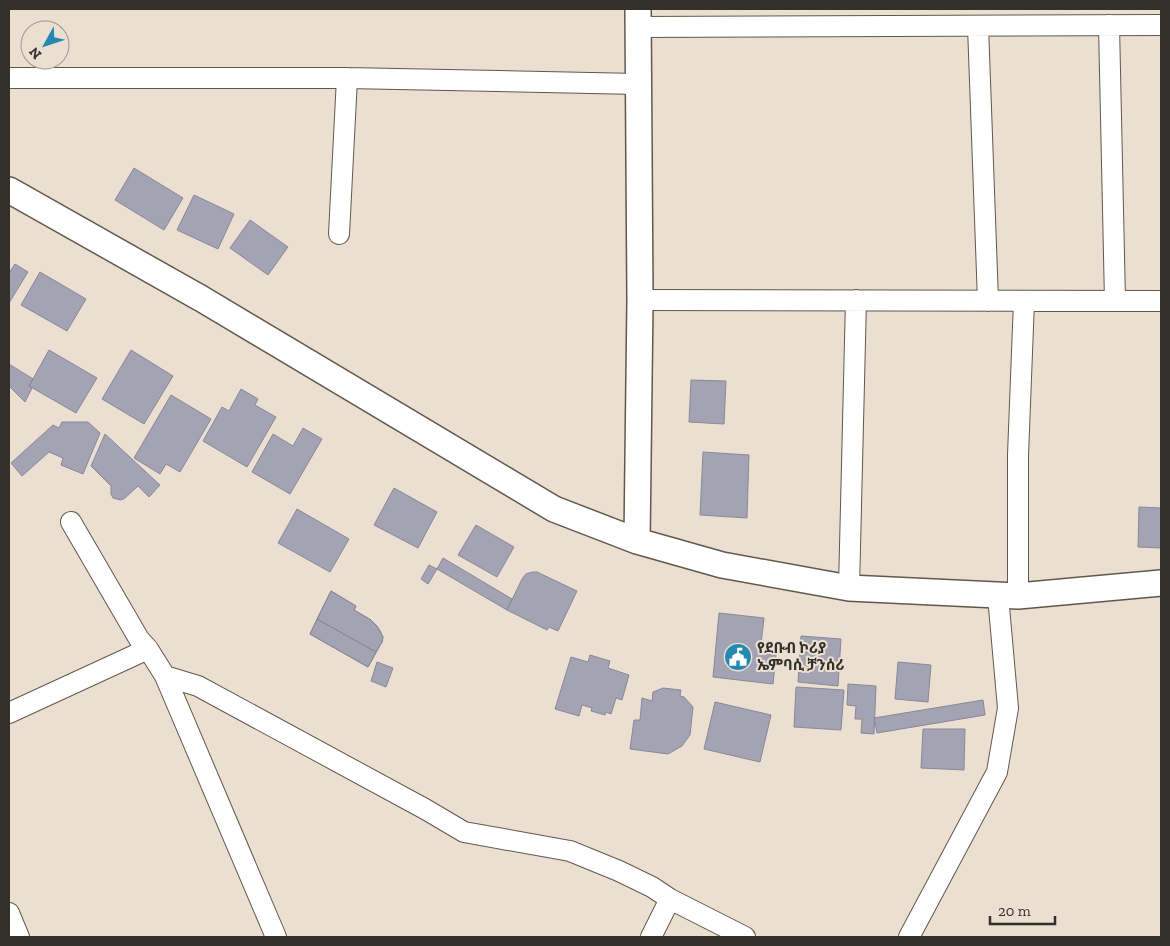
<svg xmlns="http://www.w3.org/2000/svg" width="1170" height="946" viewBox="0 0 1170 946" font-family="'Zilla Slab','Noto Sans Ethiopic',serif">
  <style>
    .building { fill: #a4a3b3; stroke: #898898 }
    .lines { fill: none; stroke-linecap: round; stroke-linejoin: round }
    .minor-casing { stroke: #61584b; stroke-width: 22 }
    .tertiary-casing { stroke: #61584b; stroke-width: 28 }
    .minor { stroke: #fff; stroke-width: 20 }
    .tertiary { stroke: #fff; stroke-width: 25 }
    .labels { text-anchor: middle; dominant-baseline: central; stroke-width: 4; stroke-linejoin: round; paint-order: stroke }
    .poi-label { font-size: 15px; font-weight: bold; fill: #332f29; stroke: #eadfd0; text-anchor: start }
  </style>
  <rect width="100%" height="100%" fill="#eadfd0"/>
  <!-- building -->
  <path class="building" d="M134 168 183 198 164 230 115 200Z
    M194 195 234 214 218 249 177 230Z
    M250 220 288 247 268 275 230 248Z
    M15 264 28 272 9 303V273Z
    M40 272 86 299 67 331 21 305Z
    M49 350 97 378 76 413 29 386Z
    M131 350 173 376 144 424 102 399Z
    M9 364 33 379 29 386 32 388 25 402 9 386Z
    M691 380 726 381 724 424 689 422Z
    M241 389 258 399 255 405 276 417 247 467 203 441 222 407 229 411Z
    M171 395 211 419 180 472 166 464 160 474 134 458Z
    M62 422H88L100 433 83 474 61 465 63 458 49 452 22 476 11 463 53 425 59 428Z
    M303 428 322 439 290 494 252 472 273 434 293 446Z
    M105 434 160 485 149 497 138 486 125 498 121 500 113 498 111 494V486L91 466Z
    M703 452 749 455 747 518 700 515Z
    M394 488 437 512 418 548 374 525Z
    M1139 507 1161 508V548L1138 547Z
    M297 509 349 539 330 572 278 543Z
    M476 525 514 547 497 577 458 555Z
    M443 558 512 599 507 610 437 569Z
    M429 565 437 569 428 584 421 579Z
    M532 572H537L577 591 558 631 549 627 547 630 507 610 522 579 526 574Z
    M331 591 356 606 354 610 371 620 377 626 383 637 382 642 376 652 317 619Z
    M331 591 356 606 354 610 371 620 379 629 383 637 382 642 368 667 310 634Z
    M719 613 764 618 760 653 776 655 773 684 713 677Z
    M317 619 376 652 368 667 310 634Z
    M801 636 841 639 838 686 798 682Z
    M590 655 610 661 608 668 629 675 622 700 616 698 611 714 606 712 605 715 591 711 592 708 582 705 579 716 555 709 571 657 588 662Z
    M377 662 393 668 386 687 371 681Z
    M898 662 931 665 928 702 895 699Z
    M848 684 876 686 874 734 861 733 862 719H855L856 706 847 705Z
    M796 687 844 690 841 730 794 727Z
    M663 688 681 690 680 696 684 697 693 707 690 735 682 746 668 754 630 749 634 720H640L642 698 652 701 653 692Z
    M983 700 985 715 877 733 874 718Z
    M715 702 771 715 760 762 704 749Z
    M923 729H965L964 770 921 768Z"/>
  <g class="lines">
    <!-- minor casing -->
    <g class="minor-casing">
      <path id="minor" d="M1109 25 1115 301
        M978 26 988 301
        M638 27 1161 25
        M9 78H347L638 84
        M339 234 347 78
        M640 300 1161 301
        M71 522 139 639 148 649 165 676 276 937
        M849 588 856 300
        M1018 596V455L1024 301
        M165 676 198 686 425 809 464 832 570 851 619 871 652 887 670 899 745 937
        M9 713 148 649
        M9 913 19 937
        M651 937 670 899
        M909 937 997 772 1008 708 998 596"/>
    </g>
    <!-- tertiary casing -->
    <g class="tertiary-casing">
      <path id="tertiary" d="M9 190 202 299 554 509 637 541 722 565 849 588 1018 596 1161 583
        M637 541 640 300 638 9"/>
    </g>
    <!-- minor -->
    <use href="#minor" class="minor"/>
    <!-- tertiary -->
    <use href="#tertiary" class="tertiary"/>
  </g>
  <!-- icons -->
  <defs>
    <g id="civic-disc" transform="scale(1.4375)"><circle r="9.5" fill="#2389b2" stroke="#eadfd0"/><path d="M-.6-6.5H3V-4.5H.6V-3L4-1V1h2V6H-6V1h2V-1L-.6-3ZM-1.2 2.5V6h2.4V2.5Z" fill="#fff"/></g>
  </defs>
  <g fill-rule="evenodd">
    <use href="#civic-disc" x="738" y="657"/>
  </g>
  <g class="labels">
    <!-- poi labels -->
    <g class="poi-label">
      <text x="757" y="648">የደቡብ ኮሪያ<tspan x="757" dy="17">ኤምባሲ ቻንሰሪ</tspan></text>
    </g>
  </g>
  <!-- border -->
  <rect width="1170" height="946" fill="none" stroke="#332f29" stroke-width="20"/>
  <!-- north arrow -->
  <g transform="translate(45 45) rotate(230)"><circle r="24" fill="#eadfd0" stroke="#a1998d"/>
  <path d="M0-4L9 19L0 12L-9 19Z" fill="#2389b2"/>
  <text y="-8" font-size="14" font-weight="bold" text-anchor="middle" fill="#332f29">N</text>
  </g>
  <!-- scale -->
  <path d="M990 916v8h65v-8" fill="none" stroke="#332f29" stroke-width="2.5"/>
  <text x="998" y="916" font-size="15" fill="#332f29" stroke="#eadfd0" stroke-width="4" paint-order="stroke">20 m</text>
</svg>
